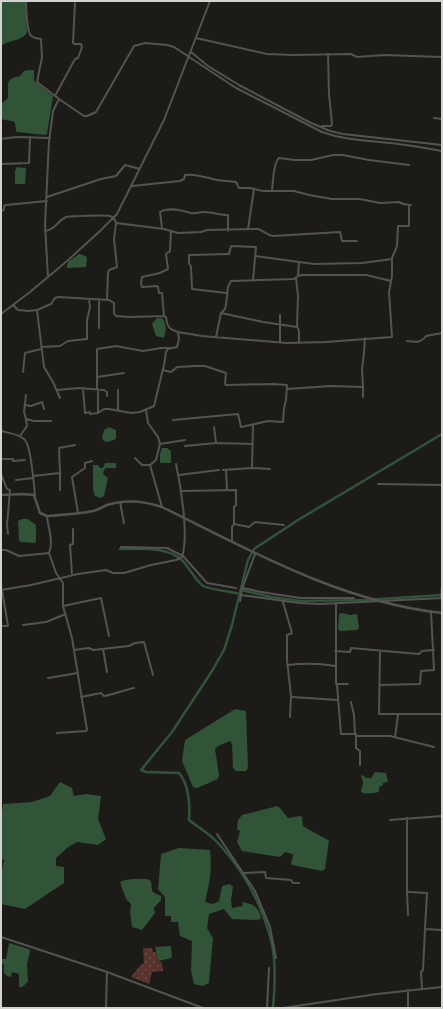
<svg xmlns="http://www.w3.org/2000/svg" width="443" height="1009" viewBox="0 0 443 1009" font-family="Barlow,sans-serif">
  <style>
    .grass { fill: url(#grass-dots) }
    .water { fill: #315338 }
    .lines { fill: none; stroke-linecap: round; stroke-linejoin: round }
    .canal { stroke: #315338; stroke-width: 2.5 }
    .minor { stroke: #535452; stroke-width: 2 }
    .tertiary { stroke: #535452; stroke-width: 2.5 }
  </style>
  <defs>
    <pattern id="grass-dots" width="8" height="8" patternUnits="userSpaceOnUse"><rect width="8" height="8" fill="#5a322d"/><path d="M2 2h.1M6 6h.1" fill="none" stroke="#714f4a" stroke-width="1.8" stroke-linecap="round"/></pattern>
  </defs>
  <rect width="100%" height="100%" fill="#1c1b17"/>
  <!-- grass -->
  <path class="grass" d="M143 948H152L153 952H156L158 961 162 963 163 971 152 972 149 984 131 977 140 966 144 963Z"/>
  <!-- water -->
  <path class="water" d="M1 1H25L27 32C24 41 8 40 1 46Z
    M28 70H34V81L53 96 47 134 45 135 17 132 16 131 15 123 13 121 4 120 1 118V104L8 98C9 86 3 79 20 76L24 71Z
    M17 167 26 168 25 184H15V171Z
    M79 254 83 255 87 257 86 267 67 268V265L69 261Z
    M157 318H162C167 324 166 332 164 338L156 336 152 324Z
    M109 427 116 430V439L108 442 104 441 102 438 104 430Z
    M162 448H167L171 451V463H160V454Z
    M105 463H115L116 464V468H106L104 470 103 474 108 478 104 496 100 498 95 496 93 490V465H98L100 468H103Z
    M22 519H28L36 525V541L35 543 20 542 19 540 18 521Z
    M342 613 350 615 357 614 359 628 357 630 340 631 338 629 339 614Z
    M235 709 246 711 248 768 246 771H236L233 768 232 744 230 741 218 746 215 749 219 775 218 779 197 788 193 787 182 761 185 740Z
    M375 772 386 773 388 782 383 783V785L379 787V792C373 793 367 795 361 792L363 782 361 776 363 775 366 778H371Z
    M60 782 72 788 74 796 86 794 101 796 98 819 106 839 98 845 77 842 67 848 56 858V866L64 867V883L25 909 1 904V874L4 860 1 859V820L3 804 32 802 50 796Z
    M277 806 280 808 288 818 300 816 302 817 303 826 306 828 328 840 329 841 325 869 322 871 292 865 291 864 293 855 292 854 285 852 280 857 242 851 237 842 240 831 237 829 238 820 242 815Z
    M179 848 210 850C212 872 210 881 205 902L213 904 219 901 222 886 230 884 233 887 231 900 232 908 243 906 242 902C254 904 259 907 261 919L256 920 232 919 224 909 209 914 207 928 213 938 209 983 203 986 194 984 191 971 192 941 180 936 178 922H171V916H165V897L158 889 161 854Z
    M133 879H147L151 881C153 894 149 890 161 896V900L154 908 155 913 142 930 132 927 130 912 131 904 126 899 120 882 125 880Z
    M9 943 29 949 30 951 27 964 28 982 22 987H19V974L12 972 11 977C3 976 3 971 4 964L1 963V959H6Z
    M171 946 172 958 158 961 155 947Z"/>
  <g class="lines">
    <!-- canal -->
    <path class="canal" d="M120 549C140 549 168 546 183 561 189 568 196 581 203 586 209 589 231 592 240 594
      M241 590 271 597 300 601 364 600 442 595
      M273 1008C275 987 276 965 272 944 263 907 244 871 218 843 210 834 198 827 189 820 190 805 189 785 179 773L146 772 141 770 172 732 212 671 224 650 232 625 248 560 254 549 298 520 442 434"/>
    <!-- minor -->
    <path class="minor" d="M26 1C26 8 27 32 31 36 34 38 38 39 41 39L42 57 37 82 59 99 84 116H87L96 112 134 46 145 43 167 45 174 47 236 88 322 132C341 139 360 140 380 142 401 144 421 147 442 151
      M196 38 267 54 293 55 351 54 357 57 384 55 442 57
      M191 52 208 66 239 85 309 122 330 131 343 134 442 145
      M55 96 75 59 78 58 82 47 81 44H75L73 43 75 3
      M434 118 442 119
      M321 127 322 126H331L332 124 329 94 328 54
      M1 139 16 137 50 138
      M1 164 29 163 30 137
      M132 186 180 181 184 179 185 175C196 173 206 178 217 180 223 181 229 181 236 182L239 188H250L263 191H294L309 195 332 199H360L380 203 399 202 403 204 411 205
      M272 191C273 183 273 163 279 158L294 160H311L333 155H343L369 160 409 165
      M47 197 101 179 116 176 125 165 140 169
      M1 211 4 210V206L6 205 47 201
      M116 223 164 229 178 233 201 232 207 230 258 229C264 231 267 235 273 236L340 232 342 241H357
      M162 228 160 212C169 207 181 210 191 213 194 214 199 212 203 212 211 212 220 215 228 215V231
      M248 229 254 189
      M45 231C57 229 57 221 66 217 68 216 107 215 110 216 114 217 115 220 116 223L114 239 117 267 109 270 108 273 107 299
      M255 256 314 264 362 263 392 259
      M298 275 299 263
      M48 277 45 225 49 141 53 111 59 99
      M296 278 298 296 297 326 299 331V343
      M227 293 192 289 191 267 189 263V255L228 254H229L231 246 256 247 253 280
      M99 299V328
      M13 305 18 310 29 311 37 310 51 304 55 298 58 297 109 300 114 303V313L116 316 130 317 164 316 166 317C167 327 169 329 178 332L179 339 177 347 168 349 166 352 164 365 154 406 140 412 131 413 109 409H104L98 413 90 414V412L85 413 83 388
      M37 310 44 367 53 382 60 398
      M221 313 263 322 297 327
      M1 314 30 292 67 261 100 231 117 214 164 120 210 1
      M164 316 162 293H159L158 287 157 286 142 287 141 283 142 277 160 273 168 269 166 254 170 251 171 231
      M178 332 202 336 287 343 326 342 392 337 389 292 392 276V258L397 246 398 226H409V205
      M216 337 221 313 225 309 226 305 228 287 231 281 294 279 298 276 302 275H366L391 281
      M407 341C416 342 421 343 426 336L442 333
      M280 343V315
      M41 347 60 346 68 341 87 339V320L90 307 89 299
      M163 370 171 372 177 367 196 366H205L226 373 225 384 226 385 273 384 287 385 286 400 284 408 283 422 268 421 241 427 238 414 173 420
      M23 372 25 353 41 349
      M97 377 124 373
      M363 387 362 369 364 353 365 338
      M97 389V349L116 346 143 351 161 348H169
      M287 389 331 386 363 387V397
      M57 390 79 388 104 390 107 392V396
      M118 390V410
      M25 405 31 406 42 402 44 409
      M146 410 148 423 158 437 160 444 156 460 150 465 162 507
      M98 413V389
      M26 419 34 421H51
      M214 427 216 443
      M1 431C8 433 20 434 25 440 31 446 34 485 35 496
      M20 436 27 426 26 419 24 412 26 395
      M160 444 185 440
      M185 446 216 443 253 444
      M135 458 142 465H150
      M1 459H13V461L25 460
      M252 468 253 425
      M223 470 252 468 270 469
      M226 470 227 490
      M60 473V490
      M1 474 7 489 10 490 7 525 8 534
      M179 475 219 470
      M33 476 60 473 59 448 75 445
      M16 480 33 478
      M378 484 442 485
      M181 491 236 490V505L234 507V524L232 527V542
      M120 502 124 523
      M78 513 72 477 85 468V463L92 461
      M47 516C48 528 54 541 49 553L56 573 63 583V606L72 638 87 730 86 731 57 733
      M234 524 249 527 255 522 284 525
      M121 547 167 548 183 556 207 583 236 588
      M1 550H6L19 556 49 553
      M72 575 70 545 73 544V529
      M243 588 261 592 300 598H354
      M1 590 31 585 78 574 106 570 113 573H124L151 565 176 560 182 557C189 536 181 487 176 464
      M241 595 299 603 320 604 442 598
      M441 598 442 586
      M240 601 242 589 255 554
      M283 602 292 633 287 635V660L291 696 290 717
      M336 604V683L337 685 341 734H356V748L360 751V765
      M63 606 101 598 109 636
      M23 625 46 622 66 614
      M1 626H8L2 590
      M103 649 107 672
      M74 650 89 648 93 650 129 646 135 643 144 642 153 675
      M335 651 350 652 351 648 419 654 422 651 434 650
      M380 651 379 714H442
      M287 665C304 663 319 663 335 666
      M48 678 78 673
      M336 684H348
      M380 685 420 684 421 671 434 670 431 611
      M81 697 101 693 104 696C115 694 124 690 134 688
      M292 697 338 700
      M351 702 354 715 355 734
      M356 736H390L434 747
      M395 737 398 715
      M407 818V891L409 892 427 893 425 929
      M390 820 442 816
      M217 834 255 891 270 927 276 958
      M243 873 265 872 266 878 291 880 293 883H299
      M407 892 408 915
      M1 937 107 972 203 1008
      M422 988 421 972 423 970 425 929 442 930
      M408 990V1008
      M106 1008 107 972
      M267 1008 269 968
      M283 1008 377 994 442 987"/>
    <!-- tertiary -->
    <path class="tertiary" d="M1 495 23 494 34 495 40 513 47 516C62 515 78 514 93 511 98 510 102 507 107 505 126 499 144 501 162 507 251 551 341 602 442 613"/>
  </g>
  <!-- border -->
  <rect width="443" height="1009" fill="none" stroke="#d4d3d0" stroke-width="4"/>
</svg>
